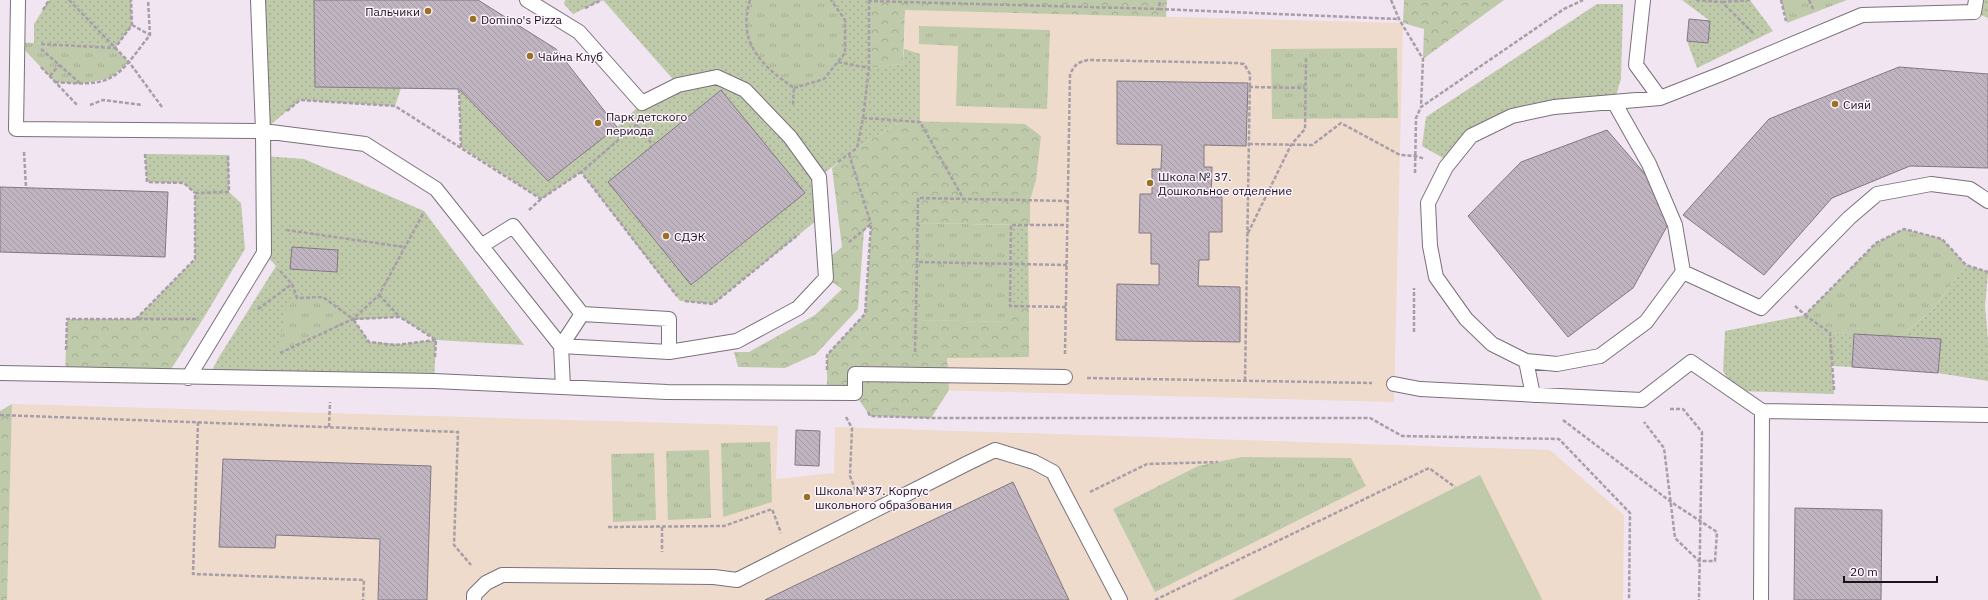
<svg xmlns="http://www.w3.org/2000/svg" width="1988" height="600" viewBox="0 0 1988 600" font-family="'IBM Plex Sans',sans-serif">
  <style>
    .education { fill: #eedbcc }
    .grass { fill: url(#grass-dots); fill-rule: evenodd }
    .forest { fill: url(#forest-crowns) }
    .park { fill: url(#park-tufts) }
    .pitch { fill: #bfcaab }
    .building { fill: url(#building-back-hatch); stroke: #827882 }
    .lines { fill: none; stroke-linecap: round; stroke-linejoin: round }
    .lane-casing { stroke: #7a717b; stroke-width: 16 }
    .path { stroke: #a79ea8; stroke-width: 2.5; stroke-dasharray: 4 2; stroke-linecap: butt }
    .lane { stroke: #fff; stroke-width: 14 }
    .poi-dot { fill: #9b701f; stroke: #fdf2fe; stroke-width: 1.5 }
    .labels { text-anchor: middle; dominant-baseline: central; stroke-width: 3; stroke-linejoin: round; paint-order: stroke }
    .poi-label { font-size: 12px; fill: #181418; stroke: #fdf2fe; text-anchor: start }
  </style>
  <defs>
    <pattern id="grass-dots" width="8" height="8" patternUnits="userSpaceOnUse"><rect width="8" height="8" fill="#bfcaab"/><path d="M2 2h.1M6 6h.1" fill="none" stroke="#a3ad92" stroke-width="1.8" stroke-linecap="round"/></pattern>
    <pattern id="forest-crowns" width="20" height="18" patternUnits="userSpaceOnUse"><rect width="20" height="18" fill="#bfcaab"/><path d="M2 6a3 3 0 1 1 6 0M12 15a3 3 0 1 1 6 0" fill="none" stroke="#a3ad92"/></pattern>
    <pattern id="park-tufts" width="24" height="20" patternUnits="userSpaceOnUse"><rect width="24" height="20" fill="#bfcaab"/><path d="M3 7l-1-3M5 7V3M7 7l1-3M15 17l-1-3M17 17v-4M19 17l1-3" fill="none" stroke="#a3ad92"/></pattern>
    <pattern id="building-back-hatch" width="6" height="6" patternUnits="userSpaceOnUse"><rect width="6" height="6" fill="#bfb4bf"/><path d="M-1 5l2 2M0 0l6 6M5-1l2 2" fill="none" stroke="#a39aa3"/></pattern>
  </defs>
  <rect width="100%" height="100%" fill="#f0e5f1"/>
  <!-- education -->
  <path class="education" d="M905 10 1403 23 1394 402 896 389Z
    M12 404 778 426 776 479 834 473 835 427 1550 450 1624 515 1623 600H7Z"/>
  <!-- grass -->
  <path class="grass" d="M49 0H131L132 25 115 48 34 43V24Z
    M258 0H314L315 87 401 88 395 106 300 100 263 131Z
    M565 0H602L573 14 564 4Z
    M603 0H750C738 38 756 53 781 79H824L845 53V20L831 0H869V68L903 64 904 49 920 54V122L902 121 857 148 819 177 822 216 713 304 680 301 581 172 541 199 461 147 459 89 548 181 617 127 642 103 678 85ZM721 90 805 193 692 285 608 182Z
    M1682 0H1750L1773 31 1697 68 1687 41 1708 42 1710 21Z
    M1976 0H1988V18L1974 12Z
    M1597 4H1623L1621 79 1614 102 1554 107 1471 136 1450 162 1422 146 1426 117Z
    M145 154 229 155V192L241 203 245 249 203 319H136L195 259V193L184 183 147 182Z
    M264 156 304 159 424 211 524 345 436 340 434 381 208 378 219 357 276 266 264 253ZM292 247 338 250 337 272 291 269ZM400 317 436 340 402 344 369 342 354 320Z
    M1011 225H1028L1029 306H1010Z
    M1966 265 1988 272 1985 306 1988 340V381L1938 373 1940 340 1900 337 1934 308Z
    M1805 315 1830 333 1854 334 1852 367 1832 366 1834 394 1736 391 1723 371 1725 331Z"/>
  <!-- forest -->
  <path class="forest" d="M1167 0 1166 17 905 10 903 64 869 68V0Z
    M1404 0H1504L1423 59 1424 29 1403 23Z
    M902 121 1025 124 1041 136 1036 180 1030 200V225L917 223 916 320 1009 322 1010 306H1029V357L947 358 949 390 931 418 870 416 855 394 827 392V355L865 314 871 225 864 230 858 309 816 354 785 368 738 367 734 352H749L815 315 842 289 826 278 825 261 842 247 832 168 857 148Z
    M67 319H203L166 377 65 375Z
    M12 404 7 600H0V411Z"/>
  <!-- park -->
  <path class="park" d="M750 0H831L845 20V53L824 79 794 88C778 77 753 56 747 36 743 24 747 11 750 0Z
    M1781 0H1847L1787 23Z
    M919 26 1050 30 1047 109 956 106 958 46 919 44Z
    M17 42 115 48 129 62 110 78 81 84 55 82Z
    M1397 48 1398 118 1272 119 1271 49Z
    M917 223 1011 225 1010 322 916 320Z
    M1904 229 1942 239 1966 265 1934 308 1900 337 1830 333 1805 315 1876 243Z
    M323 297 353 319 277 354 286 309 297 298Z
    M770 442 772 502 723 517 721 443Z
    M709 450 711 518 668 520 666 451Z
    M654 453 656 520 613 522 611 454Z
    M1242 457 1351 458 1366 486 1155 592 1113 509 1198 466Z"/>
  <!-- pitch -->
  <path class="pitch" d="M1480 475 1542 599 1541 600H1232Z"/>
  <!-- building -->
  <path class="building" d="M314 0H478L556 49 617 127 548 181 459 89 315 87Z
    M1689 19 1710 21 1708 43 1687 41Z
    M1899 67 1988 74V168L1910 166 1832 198 1764 275 1683 215 1769 119Z
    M1117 81 1248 83 1246 146 1204 145V167H1212L1211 197H1222V232H1209V260H1199L1198 286 1240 287V342L1116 340 1117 284 1159 285V264H1151V233H1139L1140 194H1152V169H1161L1162 145 1117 144Z
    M721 90 805 193 691 285 608 182Z
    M1607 130 1676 210 1633 288 1568 337 1468 216 1521 162Z
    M0 187 168 192 165 257 0 252Z
    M292 247 338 250 337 272 290 269Z
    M1854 334 1941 339 1938 373 1852 367Z
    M796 430 820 431 819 466 795 465Z
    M223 459 431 466 427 600H378L380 539 276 535 275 548 219 547Z
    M1013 482 1069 600H765L798 584Z
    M1795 508 1882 510 1881 600H1794Z"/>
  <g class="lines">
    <!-- lane casing -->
    <g class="lane-casing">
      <path id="lane" d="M18 0 16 129 263 131 365 144 436 189 561 346 563 387
        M527 0 579 32 642 103 678 85 717 77 745 90 790 137 819 177 826 278 798 308 737 341 669 352 561 346 582 314
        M1643 0 1636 65 1660 98
        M1614 102 1649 164 1675 225 1683 272 1646 322 1600 356 1557 364 1526 361 1492 344 1466 319 1436 277 1430 246 1428 203 1446 167 1471 136 1512 116 1554 107 1660 98 1721 74 1862 15 1974 12 1976 0
        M481 246 513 226 582 314 669 319V352
        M1683 272 1761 308 1849 218 1877 194 1931 184 1970 189 1988 201
        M1526 361 1533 395
        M0 373 434 381 667 392 855 393V374L1065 377
        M188 378 264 253 263 131 258 0
        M1394 384 1420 389 1642 400 1691 362 1762 411
        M474 600V595L486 583 502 575 714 577 737 580 968 463 995 450 1034 462 1053 472 1120 600
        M1761 600 1762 411 1988 415"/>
    </g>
    <!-- path -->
    <path class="path" d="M69 0 129 62 162 107
      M750 0C737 43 761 65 794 88L793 105
      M869 0V68
      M1391 0 1399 19 1423 59 1421 106
      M1696 0 1722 2 1754 34
      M1781 0 1786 21
      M1809 0 1814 11
      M868 1 1159 9 1160 0
      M1722 2 1750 0
      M585 8 602 0
      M1159 9 1399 19
      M43 10 49 0
      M132 25 150 35
      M41 44 115 48 132 25 131 0
      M41 49 81 84
      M838 62 869 68 863 118 857 148 838 162
      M41 67 78 106
      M50 76 59 65
      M55 82C72 83 95 86 110 78 125 71 139 48 150 35L148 0
      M1249 87 1305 88
      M794 88 824 79 845 53V20L831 0
      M459 89 461 147
      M90 105 103 100 142 105
      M287 111 300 100 395 106 541 199 581 172
      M863 118 920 122 963 198
      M637 124 581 172 677 296
      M637 126 653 145
      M1249 144 1312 145 1341 123 1400 155 1416 156 1425 159
      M24 152 26 187
      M145 154 147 182 184 183 195 193
      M849 154 871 224
      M1415 173 1416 118 1421 107 1564 9 1583 0
      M529 210 541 199
      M286 230 404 247
      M1248 233 1291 145 1305 129 1306 58
      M1067 265 917 262 918 198 1067 201
      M280 271 292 284
      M379 295 400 317
      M685 301 713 304 799 234
      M1795 306 1805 315 1876 243 1904 229 1942 239 1966 265 1988 272
      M1066 307 1010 306 1011 225H1067
      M258 309 292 284 297 298 323 297 353 319
      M1805 315 1830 333 1834 390
      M136 319 195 259V193L229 192 228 155
      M1414 332V288
      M66 350 67 319H197
      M915 352 917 262
      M280 353 353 319 379 295 424 212
      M1065 354 1070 75C1074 65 1078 62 1088 60L1237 63 1244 64 1250 74 1245 381
      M435 357 436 340 400 317 353 319 369 342 395 345 436 340
      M827 370V355L865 314 871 224 848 243
      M1087 378 1372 383
      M1670 409H1683L1702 432 1699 600
      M868 412 870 416 931 418H1370L1402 436 1559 439 1630 513 1629 600
      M0 415 458 432 454 545 471 565
      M846 417 852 428 850 476 857 494
      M1563 420 1671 502 1717 532 1715 561H1699L1675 538 1664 448 1644 422
      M198 422 193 574 364 580 363 600
      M329 427 330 402
      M1090 492 1147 464 1218 462
      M608 527 724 526 772 509 781 533
      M662 527V552
      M1155 600 1429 468 1455 487"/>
    <!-- lane -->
    <use href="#lane" class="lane"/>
  </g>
  <!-- markers -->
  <g class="poi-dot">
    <circle cx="428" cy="11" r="4"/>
    <circle cx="473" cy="19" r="4"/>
    <circle cx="530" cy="56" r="4"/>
    <circle cx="1835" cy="104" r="4"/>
    <circle cx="598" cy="123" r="4"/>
    <circle cx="1150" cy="183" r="4"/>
    <circle cx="666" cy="236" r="4"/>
    <circle cx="807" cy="497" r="4"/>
  </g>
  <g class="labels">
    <!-- poi labels -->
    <g class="poi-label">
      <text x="420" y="11" text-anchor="end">Пальчики</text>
      <text x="481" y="19">Domino's Pizza</text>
      <text x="538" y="56">Чайна Клуб</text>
      <text x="1843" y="104">Сияй</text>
      <text x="606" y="116">Парк детского<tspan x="606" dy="14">периода</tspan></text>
      <text x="1158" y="176">Школа № 37.<tspan x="1158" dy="14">Дошкольное отделение</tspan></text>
      <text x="674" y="236">СДЭК</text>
      <text x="815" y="490">Школа №37. Корпус<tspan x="815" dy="14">школьного образования</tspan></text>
    </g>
  </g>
  <!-- scale -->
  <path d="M1844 576v6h93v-6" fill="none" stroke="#181418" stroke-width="2"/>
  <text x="1850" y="576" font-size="12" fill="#181418" stroke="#fdf2fe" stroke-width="3" paint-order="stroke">20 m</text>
</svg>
